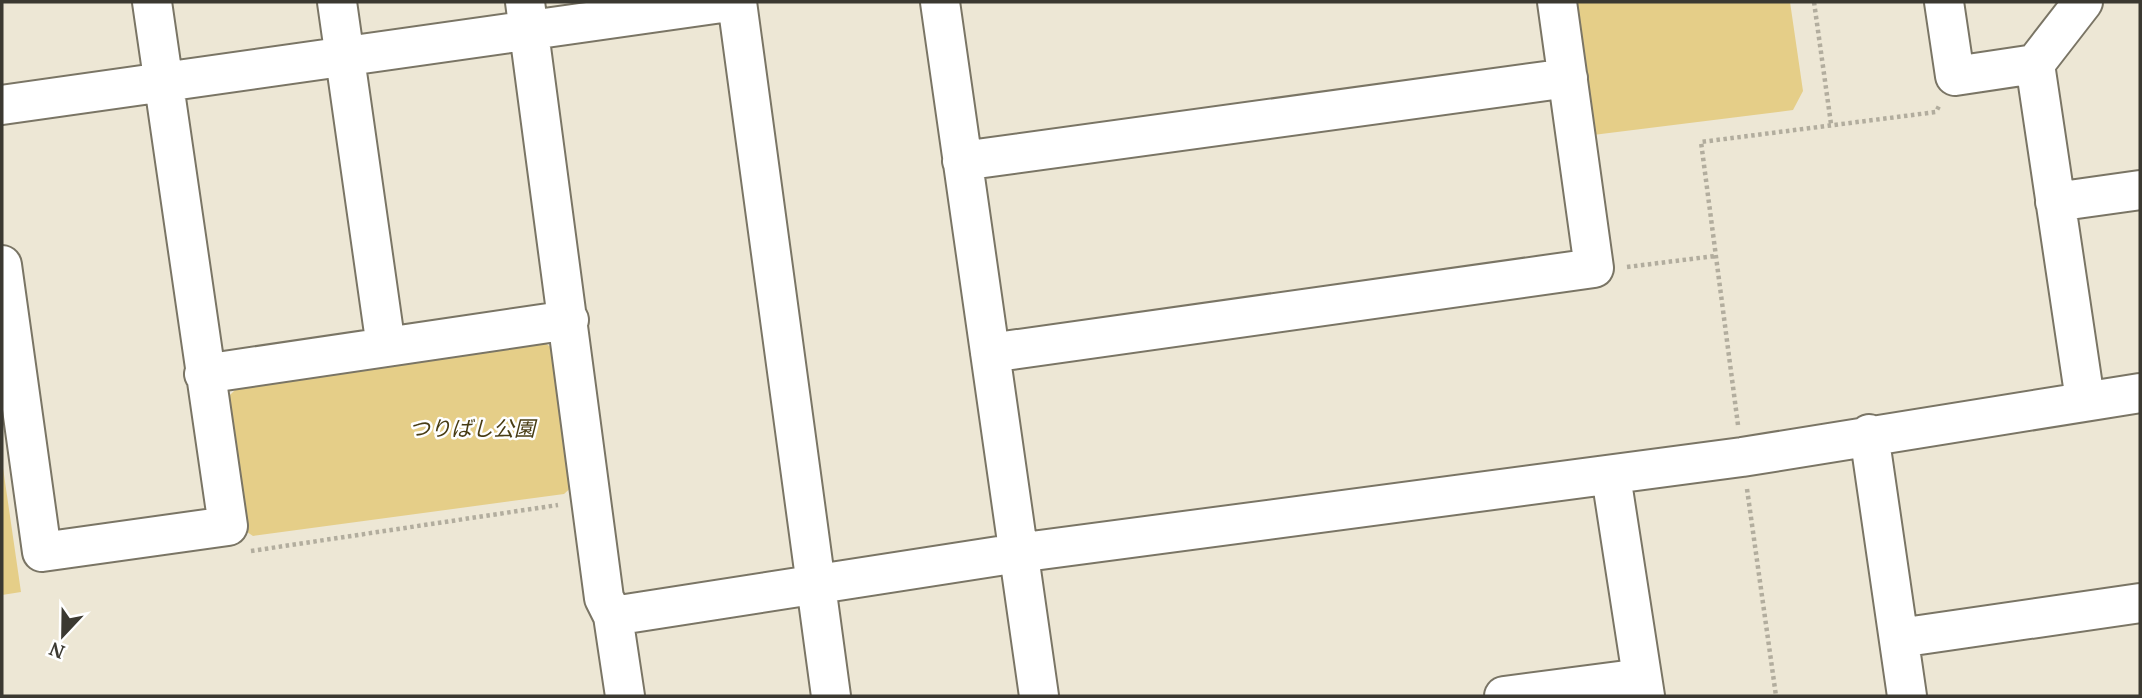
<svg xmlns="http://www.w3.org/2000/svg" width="2142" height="698" viewBox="0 0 2142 698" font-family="'PT Serif','Noto Sans JP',serif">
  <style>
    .green { fill: #e5ce88 }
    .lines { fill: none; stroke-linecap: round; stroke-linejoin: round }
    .minor-casing { stroke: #7a7565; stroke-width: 42 }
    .path { stroke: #b2ad9e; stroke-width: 4.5; stroke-dasharray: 3.5 3.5; stroke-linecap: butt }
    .minor { stroke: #fff; stroke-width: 38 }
    .labels { text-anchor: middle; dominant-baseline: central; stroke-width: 5; stroke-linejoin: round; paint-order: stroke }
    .park-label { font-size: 21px; font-style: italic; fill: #483c13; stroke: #fff }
  </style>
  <rect width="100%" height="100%" fill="#ede7d5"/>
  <!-- green -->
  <path class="green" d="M1573 2H1790L1803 91 1793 110 1593 135Z
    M541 340 560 354 576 483 564 494 253 536 241 528 224 401 243 382Z
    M2 461 21 592 2 595Z"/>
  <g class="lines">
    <!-- minor casing -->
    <g class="minor-casing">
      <path id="minor" d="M337 2 386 347
        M525 2 604 598 613 616 625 696
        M737 2 831 696
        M940 2 1039 696
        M1944 2 1955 76 2035 64 2085 400
        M2035 64 2083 2
        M2 105 729 2
        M962 161 1568 78
        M2055 202 2140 190
        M2 265 42 552 228 526 152 2
        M990 353 1594 268 1557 2
        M204 374 569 320
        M1869 434 1907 696
        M1611 476 1645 696
        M613 616 1018 553 1742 457 2140 393
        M1899 638 2140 603
        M1504 696 1642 678"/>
    </g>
    <!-- path -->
    <path class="path" d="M1814 2 1831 124
      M1627 267 1715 256
      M1738 425 1701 142 1936 112 1939 106
      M1747 489 1776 696
      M251 551 558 505"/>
    <!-- minor -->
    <use href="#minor" class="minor"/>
  </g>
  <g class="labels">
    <!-- park labels -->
    <g class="park-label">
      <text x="472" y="428">つりばし公園</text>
    </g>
  </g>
  <!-- border -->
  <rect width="2142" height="698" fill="none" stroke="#3b3931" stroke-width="7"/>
  <!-- north arrow -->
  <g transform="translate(63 635) rotate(202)" stroke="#ffffff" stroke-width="5" paint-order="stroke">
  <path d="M0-5L12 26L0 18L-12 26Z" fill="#3b3931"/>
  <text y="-10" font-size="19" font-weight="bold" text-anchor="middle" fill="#3b3931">N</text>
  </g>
</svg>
